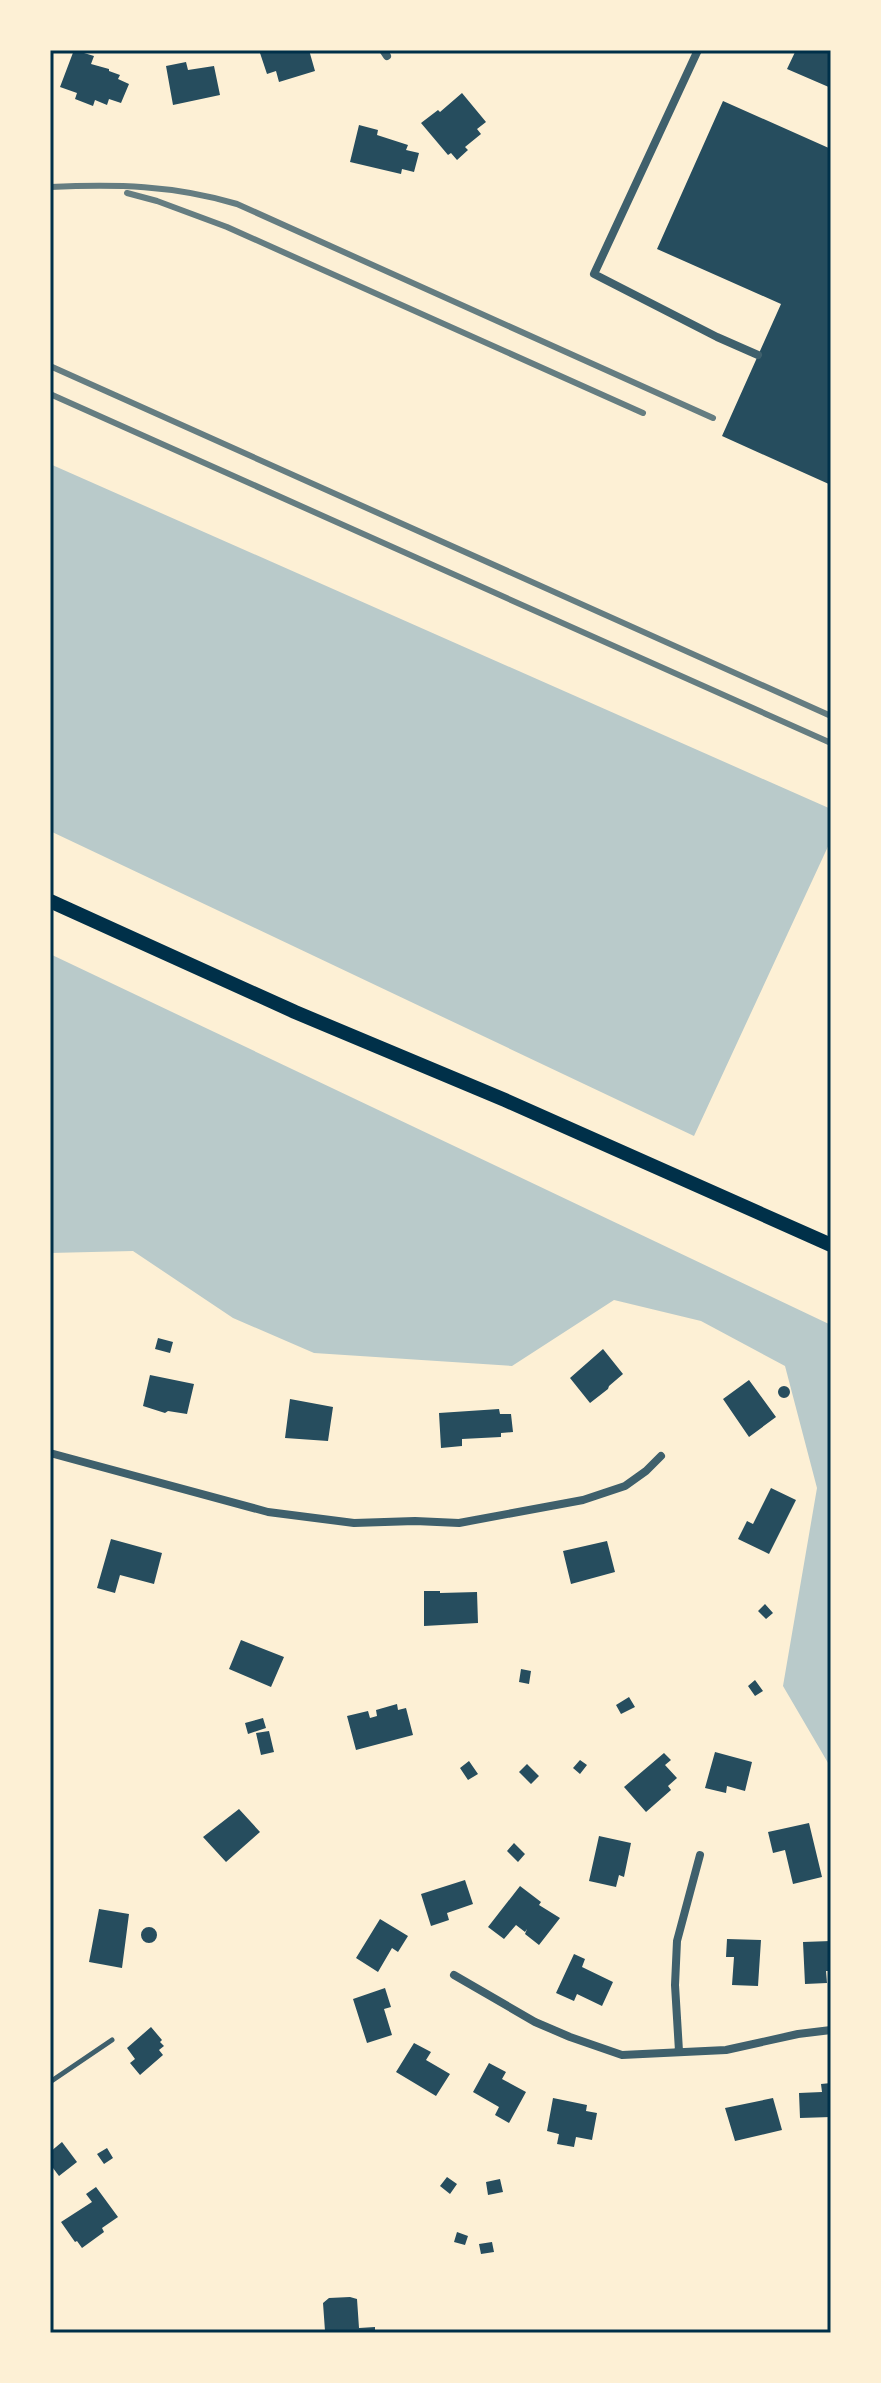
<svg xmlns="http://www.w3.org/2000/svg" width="881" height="2383" viewBox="0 0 881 2383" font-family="Cabin,sans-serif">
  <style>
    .green { fill: #b9caca }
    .building { fill: #264d5e }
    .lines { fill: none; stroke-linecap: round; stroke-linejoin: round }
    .service { stroke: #3f606c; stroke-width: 5 }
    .minor { stroke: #3f606c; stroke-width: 8 }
    .secondary { stroke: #003049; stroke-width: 14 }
    .rail { stroke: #657d81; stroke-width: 6 }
    .neatline { fill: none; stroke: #003049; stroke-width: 3 }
  </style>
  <rect width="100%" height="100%" fill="#fdf0d5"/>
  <!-- green -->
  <path class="green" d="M50 464 831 809V840L694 1136 50 831Z
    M50 954 831 1325V1768L783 1686 817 1488 785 1366 701 1321 614 1300 512 1366 314 1353 233 1318 133 1251 50 1253Z"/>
  <!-- building -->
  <path class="building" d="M74 50 94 56 91 64 109 69V71L120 75 118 79 129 84 121 103 109 99 107 105 95 100 93 106 75 99 77 93 60 87Z
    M259 50H309L315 71 279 82 276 71 267 74Z
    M796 50H831V88L787 69Z
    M186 62 188 70 214 66 220 95 173 105 166 66Z
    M462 93 486 122 477 129 481 134 465 147 468 150 457 160 451 153 448 155 421 123 438 110 440 112Z
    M723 101 831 149V485L722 436 781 304 657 249Z
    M359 125 378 130 377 135 408 145 406 150 419 153 414 172 402 169 401 174 350 162Z
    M158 1338 173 1342 170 1353 155 1349Z
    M603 1349 623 1374 609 1386 608 1389 590 1403 570 1378Z
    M150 1375 194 1384 187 1414 168 1411 165 1413 143 1406Z
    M749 1380 776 1417 749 1437 723 1399Z
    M778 1392a6 6 0 1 1 12 0a6 6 0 1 1-12 0Z
    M290 1399 333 1407 328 1441 285 1438Z
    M499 1409 500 1414H511L513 1432 501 1433V1437L462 1439V1446L441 1448 439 1413Z
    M771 1488 796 1500 769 1554 738 1539 747 1521 753 1524Z
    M111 1539 162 1553 154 1584 120 1575 115 1593 97 1588Z
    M607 1541 615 1572 571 1584 563 1551Z
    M424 1591H440V1593L477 1592 478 1623 424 1626Z
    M765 1604 773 1613 766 1619 758 1611Z
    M241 1640 284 1657 271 1687 229 1669Z
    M521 1669 531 1671 529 1684 519 1682Z
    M755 1680 763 1691 755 1696 748 1686Z
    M629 1697 635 1707 621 1714 616 1705Z
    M397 1704 398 1710 406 1708 413 1735 356 1750 347 1716 368 1711 370 1718 377 1716 376 1710Z
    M263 1718 266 1728 248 1734 245 1723Z
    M269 1731 274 1752 261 1755 256 1733Z
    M715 1752 752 1762 745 1791 727 1786 726 1793 705 1788Z
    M664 1753 671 1760 665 1765 677 1778 668 1786 671 1790 646 1812 624 1787Z
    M580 1760 587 1765 580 1774 573 1768Z
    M469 1761 478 1774 468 1780 460 1768Z
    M527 1764 539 1776 531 1784 519 1772Z
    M239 1809 260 1832 226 1862 203 1837Z
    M809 1823 822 1877 793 1884 785 1850 773 1853 768 1832Z
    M599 1836 631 1843 624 1877 619 1875 616 1887 589 1881Z
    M514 1843 525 1854 518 1862 507 1851Z
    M465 1880 473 1904 447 1913 449 1920 431 1926 421 1894Z
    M520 1886 541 1902 539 1905 560 1918 539 1945 525 1934 527 1929 525 1932 516 1925 504 1939 488 1927Z
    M99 1909 129 1914 122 1968 89 1962Z
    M380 1919 408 1936 398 1952 392 1948 378 1972 356 1958Z
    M141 1935a8 8 0 1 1 16 0a8 8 0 1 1-16 0Z
    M727 1939 761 1940 758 1986 732 1985 734 1957H726Z
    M831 1941V1971H826L827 1983 805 1984 803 1942Z
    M574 1954 585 1959 582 1967 613 1982 602 2006 577 1994 574 2001 556 1993Z
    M385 1988 391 2007 384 2009 392 2035 367 2043 353 1999Z
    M151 2027 162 2040 160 2042 164 2046 159 2050 163 2055 140 2075 130 2063 135 2059 127 2048Z
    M414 2043 431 2052 426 2060 450 2074 436 2096 396 2072Z
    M489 2063 506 2072 502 2079 526 2092 509 2123 495 2115 499 2107 473 2092Z
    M831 2083V2117L800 2118 799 2093 822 2092 821 2084Z
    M553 2098 587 2105 586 2111 597 2113 592 2140 576 2137 574 2147 557 2144 559 2134 547 2131Z
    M773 2098 782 2130 735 2141 725 2108Z
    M62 2142 77 2162 59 2176 50 2164V2152Z
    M107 2148 113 2158 104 2164 97 2154Z
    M447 2177 457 2184 450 2194 440 2186Z
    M500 2179 503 2192 488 2195 486 2182Z
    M96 2187 118 2217 102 2228 104 2232 82 2248 77 2241 75 2242 61 2222 92 2202 86 2194Z
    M457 2232 468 2236 465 2245 454 2242Z
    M492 2242 494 2252 481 2254 479 2244Z
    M350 2297 357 2299 359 2328 375 2327V2333H329V2331H325L323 2303 329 2298Z"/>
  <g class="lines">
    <!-- service -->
    <path class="service" d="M50 2082 112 2040"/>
    <!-- minor -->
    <path class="minor" d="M383 50 387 56
      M698 50 594 274 717 337 758 355
      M50 1453 268 1512 354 1523 415 1521 459 1523 583 1500 625 1486 646 1471 661 1456
      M454 1975 535 2022 570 2037 622 2055 726 2050 798 2034 831 2030
      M679 2051 675 1985 677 1941 700 1855"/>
    <!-- secondary -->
    <path class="secondary" d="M50 901 295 1012 505 1100 831 1245"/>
    <!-- rail -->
    <path class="rail" d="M50 187C116 184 173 185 237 204L713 418
      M127 193 157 201 227 227 643 413
      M50 366 831 716
      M50 394 831 743"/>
  </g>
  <!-- border -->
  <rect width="881" height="2383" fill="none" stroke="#fdf0d5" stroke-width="104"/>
  <rect x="52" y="52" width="777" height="2279" class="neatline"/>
</svg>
